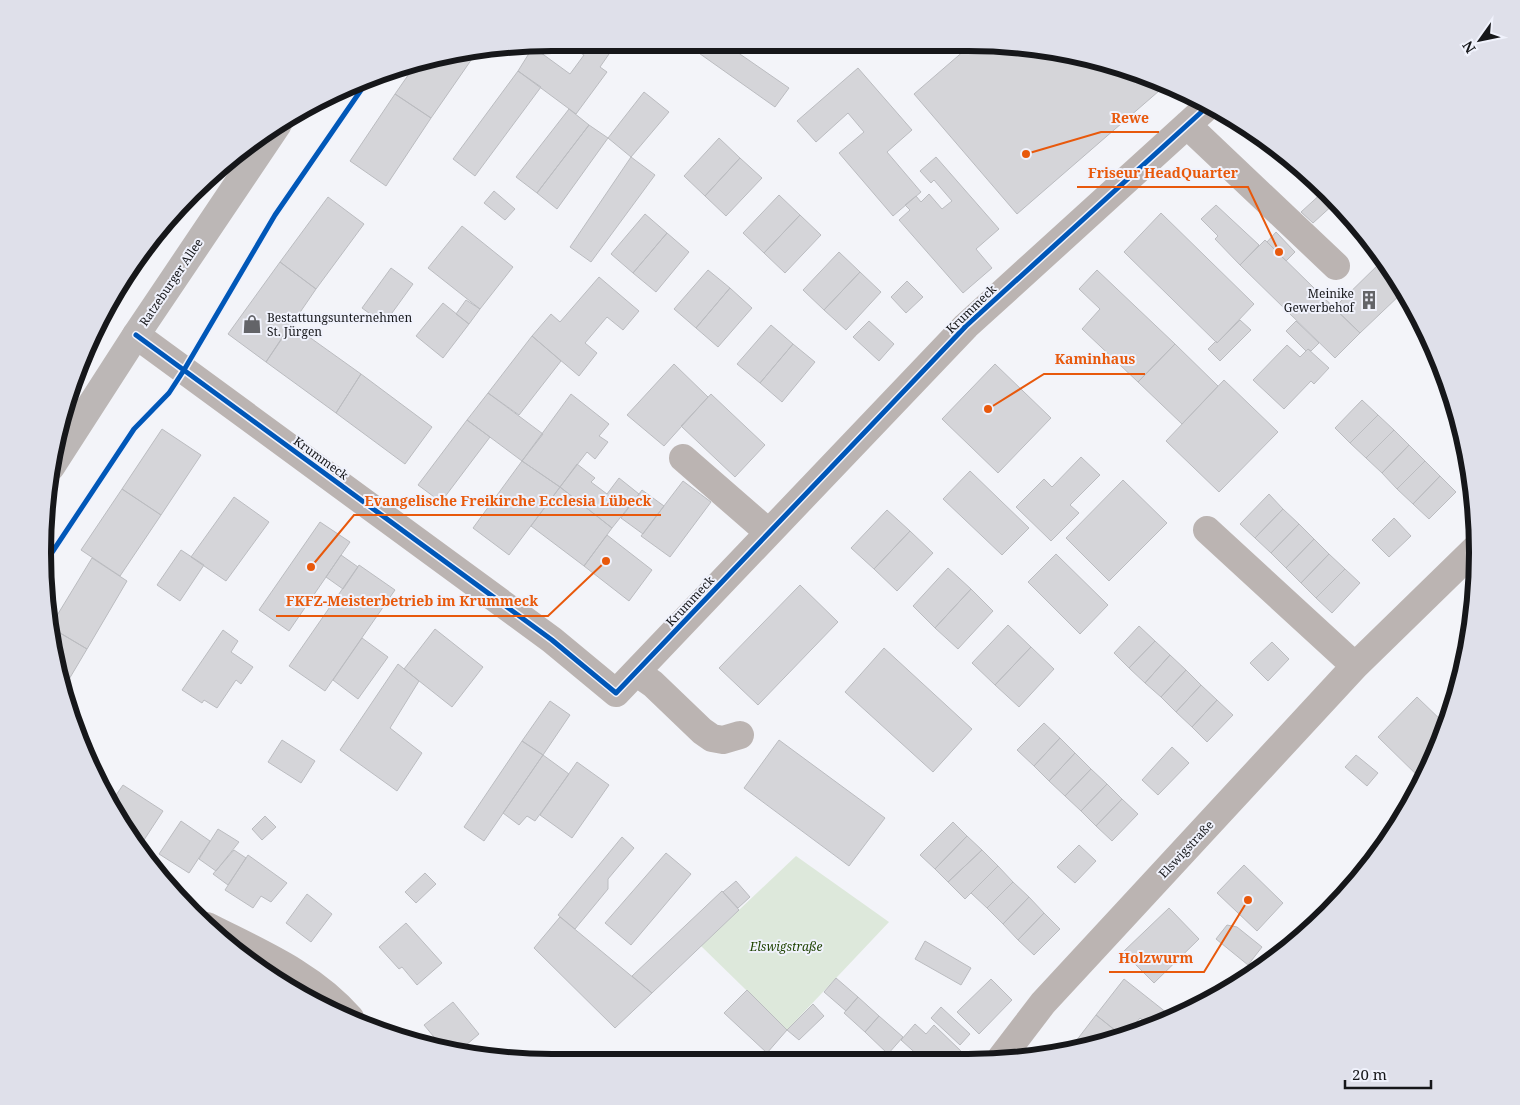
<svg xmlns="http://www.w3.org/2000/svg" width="1520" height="1105" viewBox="0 0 1520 1105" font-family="'Noto Serif',serif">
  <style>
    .green { fill: #dde8db }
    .building { fill: #d5d5d9; stroke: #bbbcc0 }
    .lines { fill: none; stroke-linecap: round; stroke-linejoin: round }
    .minor { stroke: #bbb4b2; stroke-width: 28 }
    .major { stroke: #bcb7b6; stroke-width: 28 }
    .cycleway-casing { stroke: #f0f2fc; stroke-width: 8 }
    .cycleway { stroke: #0057b8; stroke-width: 5 }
    .labels { text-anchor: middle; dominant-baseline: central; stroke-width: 4; stroke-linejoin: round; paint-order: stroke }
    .street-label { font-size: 12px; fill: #16171a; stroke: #f0f2fc }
    .poi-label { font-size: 12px; fill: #16171a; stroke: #f0f2fc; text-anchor: end }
    .park-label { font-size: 12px; font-style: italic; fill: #1e4201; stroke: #f0f2fc }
    .rim { fill: none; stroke: #16171a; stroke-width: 6 }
    .leader { fill: none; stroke: #e8590c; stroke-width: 2 }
    .callout-dot { fill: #e8590c; stroke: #f0f2fc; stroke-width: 2 }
    .callout-label { font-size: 14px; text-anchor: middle; font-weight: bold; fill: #e8590c; stroke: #f0f2fc; stroke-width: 4; stroke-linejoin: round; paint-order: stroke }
  </style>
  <rect width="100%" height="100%" fill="#f3f4f9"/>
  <!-- green -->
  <path class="green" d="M796 856 889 922 787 1030 701 946Z"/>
  <!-- building -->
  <path class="building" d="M584 43H593L609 54 600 67 607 72 576 114 518 71 533 47 570 74 584 55 577 51Z
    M702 43H724L789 88 775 107 696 51Z
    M788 43H798L795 47Z
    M973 43 1099 60 1167 84 1017 214 914 94Z
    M476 53 431 118 395 94 418 61Z
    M858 68 912 130 887 152 921 192 893 216 839 153 864 132 848 113 816 142 797 121Z
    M518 71 541 87 475 176 453 159Z
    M644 92 669 112 631 157 608 138Z
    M395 94 431 118 386 186 350 161Z
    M569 109 589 125 537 193 516 177Z
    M589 125 608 138 557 209 537 193Z
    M719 138 740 158 705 196 684 176Z
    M1286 156 1304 169 1322 188 1318 191Z
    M631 157 655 175 591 262 570 247Z
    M936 157 999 229 976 249 992 268 963 293 899 220 910 210 905 205 916 196 921 202 929 194 942 209 952 201 934 180 931 183 920 171Z
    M740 158 762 178 726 216 705 196Z
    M494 191 515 209 505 220 484 203Z
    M1324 191 1335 203 1313 223 1301 212Z
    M779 195 800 215 764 253 743 233Z
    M328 197 364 224 316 289 280 262Z
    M1216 205 1259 245 1240 265 1215 239 1218 236 1201 219Z
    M1161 213 1254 304 1217 343 1124 252Z
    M645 214 667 233 633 273 611 254Z
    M800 215 821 235 785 273 764 253Z
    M462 226 513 267 480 309 428 268Z
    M1276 232 1295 252 1286 261 1267 242Z
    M667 233 689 252 656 292 633 273Z
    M1265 240 1360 333 1335 358 1240 265Z
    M839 252 860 272 824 310 803 290Z
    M1383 260 1403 292 1360 333 1334 308Z
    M280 262 316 289 266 362 228 334Z
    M391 268 413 284 384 324 362 308Z
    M708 270 730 288 696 328 674 309Z
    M1097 270 1175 344 1138 382 1082 329 1100 309 1079 289Z
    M860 272 881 292 846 330 824 310Z
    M599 277 639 311 623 330 607 317 585 343 597 353 579 376 532 336 551 314 560 322Z
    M907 281 923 297 906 313 891 297Z
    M730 288 752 308 718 347 696 328Z
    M466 300 480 309 469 324 456 314Z
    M443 303 469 324 443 358 416 336Z
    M1240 320 1251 330 1220 361 1208 349 1216 341 1217 343Z
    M869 321 894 344 879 361 853 337Z
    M1296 321 1319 343 1311 351 1308 349 1306 351 1286 331Z
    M291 324 361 374 336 413 266 362Z
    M771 325 793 344 760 383 737 364Z
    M532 336 561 361 519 415 488 393Z
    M793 344 815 362 782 402 760 383Z
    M1175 344 1218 386 1182 424 1138 382Z
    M1287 345 1300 357 1308 349 1329 368 1314 384 1311 381 1284 409 1253 380Z
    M674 364 708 397 664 446 627 415Z
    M995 364 1051 418 998 473 942 419Z
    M361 374 432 427 405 464 336 413Z
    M1224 380 1278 432 1219 492 1166 441Z
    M488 393 543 434 522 461 467 420Z
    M571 394 609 424 599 436 608 442 595 459 587 452 560 487 522 461Z
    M711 394 765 445 735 477 681 426Z
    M1362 400 1378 415 1350 443 1335 428Z
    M1378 415 1394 430 1366 458 1350 443Z
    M467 420 490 437 441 502 418 485Z
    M162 429 201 455 161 515 122 489Z
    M1394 430 1409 445 1382 473 1366 458Z
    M1409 445 1425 461 1397 489 1382 473Z
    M1081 457 1100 475 1070 505 1079 513 1051 541 1016 507 1044 479 1052 487Z
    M522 461 560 487 509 555 473 528Z
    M1425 461 1440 476 1413 504 1397 489Z
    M577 464 595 478 591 482 607 494 619 478 639 494 612 528 560 487Z
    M970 471 1029 528 1002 555 943 499Z
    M1440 476 1456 492 1429 519 1413 504Z
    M1123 480 1167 523 1109 581 1066 538Z
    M683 481 711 502 670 557 641 536Z
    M560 487 612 528 584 566 531 526Z
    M122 489 161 515 120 576 81 550Z
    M642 490 664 506 643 534 621 518Z
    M1269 494 1283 509 1255 538 1240 524Z
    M234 497 269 522 226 581 191 557Z
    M1283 509 1299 524 1271 553 1255 538Z
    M887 510 910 531 874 569 851 548Z
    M1394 518 1411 536 1389 557 1372 540Z
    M320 522 350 542 289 631 259 610Z
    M1299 524 1314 539 1286 568 1271 553Z
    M910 531 933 553 897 591 874 569Z
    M607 535 652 570 629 601 584 566Z
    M1314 539 1329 554 1301 583 1286 568Z
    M181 550 204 565 180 601 157 585Z
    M1056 554 1108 605 1080 634 1028 582Z
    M1329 554 1345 569 1316 598 1301 583Z
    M341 555 358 567 343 589 326 577Z
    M92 558 127 581 87 649 50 627Z
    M359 565 395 590 325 691 289 666Z
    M948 568 971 589 935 628 913 606Z
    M1345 569 1360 583 1332 613 1316 598Z
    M800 585 838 622 758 705 719 668Z
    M971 589 993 611 958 649 935 628Z
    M1008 625 1031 647 995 685 972 663Z
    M1139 626 1155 641 1129 668 1114 653Z
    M50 627 87 649 65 686 50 629Z
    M435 629 483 667 452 707 404 669Z
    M223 630 238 641 231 652 253 667 241 684 236 680 217 708 204 700 202 703 182 690Z
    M362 638 388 657 358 699 333 680Z
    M1155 641 1170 655 1145 683 1129 668Z
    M1272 642 1289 659 1268 681 1250 663Z
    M1031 647 1054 669 1019 707 995 685Z
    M884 648 972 729 933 772 845 692Z
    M1170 655 1186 670 1161 697 1145 683Z
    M398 664 419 681 390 728 422 753 397 791 340 750Z
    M1186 670 1201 685 1176 712 1161 697Z
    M1201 685 1217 700 1192 727 1176 712Z
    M1417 697 1446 725 1422 780 1378 737Z
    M1217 700 1233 715 1207 742 1192 727Z
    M550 701 570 715 543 755 522 741Z
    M1044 723 1060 738 1034 766 1017 750Z
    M1060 738 1075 753 1049 781 1034 766Z
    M282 740 315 761 301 783 268 762Z
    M779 740 885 818 849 866 744 788Z
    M522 741 543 755 484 841 464 827Z
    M1172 747 1189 763 1158 795 1142 780Z
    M1075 753 1091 769 1065 796 1049 781Z
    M543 755 569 774 535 821 527 816 519 825 503 813Z
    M1356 755 1378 773 1367 786 1345 767Z
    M577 762 609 785 572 838 540 815Z
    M1091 769 1107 784 1081 811 1065 796Z
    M1107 784 1122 799 1096 826 1081 811Z
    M123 785 163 811 142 843 133 837 112 801Z
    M1122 799 1138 814 1112 841 1096 826Z
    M265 816 276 827 262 840 252 829Z
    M181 821 210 841 189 873 159 854Z
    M953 822 967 836 935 869 920 855Z
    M218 829 239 842 216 871 199 859Z
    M967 836 982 850 948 882 935 869Z
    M622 837 634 848 608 879V889L575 929 558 915Z
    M1079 845 1096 861 1075 883 1057 867Z
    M234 850 246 858 228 885 213 874Z
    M982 850 998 866 965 899 948 882Z
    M666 853 691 874 631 945 605 923Z
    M248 855 287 883 271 902 261 896 253 908 225 890Z
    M1244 865 1283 903 1257 931 1217 893Z
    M998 866 1013 882 987 908 971 893Z
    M425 873 436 884 416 903 405 892Z
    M736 881 750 897 738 908 723 892Z
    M1013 882 1029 897 1003 924 987 908Z
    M722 891 739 910 652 993 632 976Z
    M307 894 332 914 311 942 286 923Z
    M1029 897 1044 913 1018 940 1003 924Z
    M1169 908 1199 939 1154 983 1123 952Z
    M1044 913 1060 929 1034 955 1018 940Z
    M560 917 652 993 615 1028 534 948Z
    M406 923 442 963 417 985 402 967 399 969 379 947Z
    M1227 925 1237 927 1262 947 1248 965 1216 939Z
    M925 941 971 968 961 985 915 959Z
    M836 978 858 997 846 1011 824 992Z
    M991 979 1012 1000 979 1034 957 1012Z
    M1124 979 1167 1013 1157 1025 1151 1027 1140 1018 1127 1033 1121 1035 1096 1015Z
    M747 990 787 1030 767 1053 724 1013Z
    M858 997 879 1016 865 1032 844 1013Z
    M453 1002 479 1034 459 1051 444 1049 424 1025Z
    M813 1004 824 1016 799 1040 787 1030Z
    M941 1007 970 1034 960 1045 931 1018Z
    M1096 1015 1121 1035 1082 1045 1076 1041Z
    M879 1016 903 1037 888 1054 865 1032Z
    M915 1024 926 1034 934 1025 962 1052 956 1059H922L901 1040Z
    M761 1054 767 1060H756Z
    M510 1055 515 1061 504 1059Z"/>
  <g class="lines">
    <!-- minor -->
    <path class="minor" d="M1187 125 1336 266
      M136 335 552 640 616 693 966 326 1208 106
      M683 458 768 532
      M1207 530 1355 666
      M636 672 653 684 702 731 712 738 723 740 740 735
      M207 926C258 952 312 974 350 1018
      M1001 1058 1043 1003 1355 666 1475 549"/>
    <!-- major -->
    <path class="major" d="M51 467 136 335 278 124"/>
    <!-- cycleway casing -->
    <g class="cycleway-casing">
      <path id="cycleway" d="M136 335 552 640 616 693 966 326 1208 106
        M43 566 134 429 169 393 184 370 275 215 370 77"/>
    </g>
    <!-- cycleway -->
    <use href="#cycleway" class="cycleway"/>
  </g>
  <!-- icons -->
  <defs>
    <g id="building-bare" transform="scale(1.5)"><path d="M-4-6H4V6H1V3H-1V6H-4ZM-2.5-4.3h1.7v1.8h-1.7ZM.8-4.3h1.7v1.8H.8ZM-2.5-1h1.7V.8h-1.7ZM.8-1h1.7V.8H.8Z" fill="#636468" stroke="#f0f2fc" stroke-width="2.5" paint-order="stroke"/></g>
    <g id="shop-bare" transform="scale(1.5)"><path d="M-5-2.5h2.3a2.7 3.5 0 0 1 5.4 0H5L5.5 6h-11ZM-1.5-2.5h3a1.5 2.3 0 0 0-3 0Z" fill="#636468" stroke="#f0f2fc" stroke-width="2.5" paint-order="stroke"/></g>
  </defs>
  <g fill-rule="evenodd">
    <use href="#building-bare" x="1369" y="300"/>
    <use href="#shop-bare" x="252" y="324"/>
  </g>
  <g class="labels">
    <!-- street labels -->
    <g class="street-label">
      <text transform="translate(171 282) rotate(-56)">Ratzeburger Allee</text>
      <text transform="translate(971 309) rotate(-44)">Krummeck</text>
      <text transform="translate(321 458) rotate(36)">Krummeck</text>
      <text transform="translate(690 601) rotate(-47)">Krummeck</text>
      <text transform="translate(1186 849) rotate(-47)">Elswigstraße</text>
    </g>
    <!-- poi labels -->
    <g class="poi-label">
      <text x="1354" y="293">Meinike<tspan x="1354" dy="14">Gewerbehof</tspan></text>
      <text x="267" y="317" text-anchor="start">Bestattungsunternehmen<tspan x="267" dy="14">St. Jürgen</tspan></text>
    </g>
    <!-- park labels -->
    <g class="park-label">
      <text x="786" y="946">Elswigstraße</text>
    </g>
  </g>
  <!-- crop -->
  <path d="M0 0H1520V1105H0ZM552 51H968A501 501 0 0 1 1469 552V553A501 501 0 0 1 968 1054H552A501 501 0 0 1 51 553V552A501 501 0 0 1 552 51Z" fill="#dfe0ea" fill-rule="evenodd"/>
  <path class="rim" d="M552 51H968A501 501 0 0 1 1469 552V553A501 501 0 0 1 968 1054H552A501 501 0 0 1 51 553V552A501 501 0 0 1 552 51Z"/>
  <!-- callouts -->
  <path class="leader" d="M1026 154L1101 132H1159M1279 252L1248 187H1077M988 409L1044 374H1145M311 567L354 515H661M606 561L548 616H276M1248 900L1204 972H1109"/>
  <g class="callout-dot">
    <circle cx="1026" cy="154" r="5"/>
    <circle cx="1279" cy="252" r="5"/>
    <circle cx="988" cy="409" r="5"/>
    <circle cx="311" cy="567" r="5"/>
    <circle cx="606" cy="561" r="5"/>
    <circle cx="1248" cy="900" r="5"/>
  </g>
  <g class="callout-label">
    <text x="1130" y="123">Rewe</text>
    <text x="1163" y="178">Friseur HeadQuarter</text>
    <text x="1095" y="364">Kaminhaus</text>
    <text x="508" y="506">Evangelische Freikirche Ecclesia Lübeck</text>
    <text x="412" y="606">FKFZ-Meisterbetrieb im Krummeck</text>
    <text x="1156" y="963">Holzwurm</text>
  </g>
  <!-- north arrow -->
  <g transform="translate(1480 40) rotate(237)" stroke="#f0f2fc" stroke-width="4" paint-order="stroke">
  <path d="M0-4L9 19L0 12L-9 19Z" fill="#16171a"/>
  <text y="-8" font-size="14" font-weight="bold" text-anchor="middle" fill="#16171a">N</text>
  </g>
  <!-- scale -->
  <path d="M1345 1080v8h86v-8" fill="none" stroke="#16171a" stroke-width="2.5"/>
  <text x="1352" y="1080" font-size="15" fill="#16171a" stroke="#f0f2fc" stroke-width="4" paint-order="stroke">20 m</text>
</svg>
